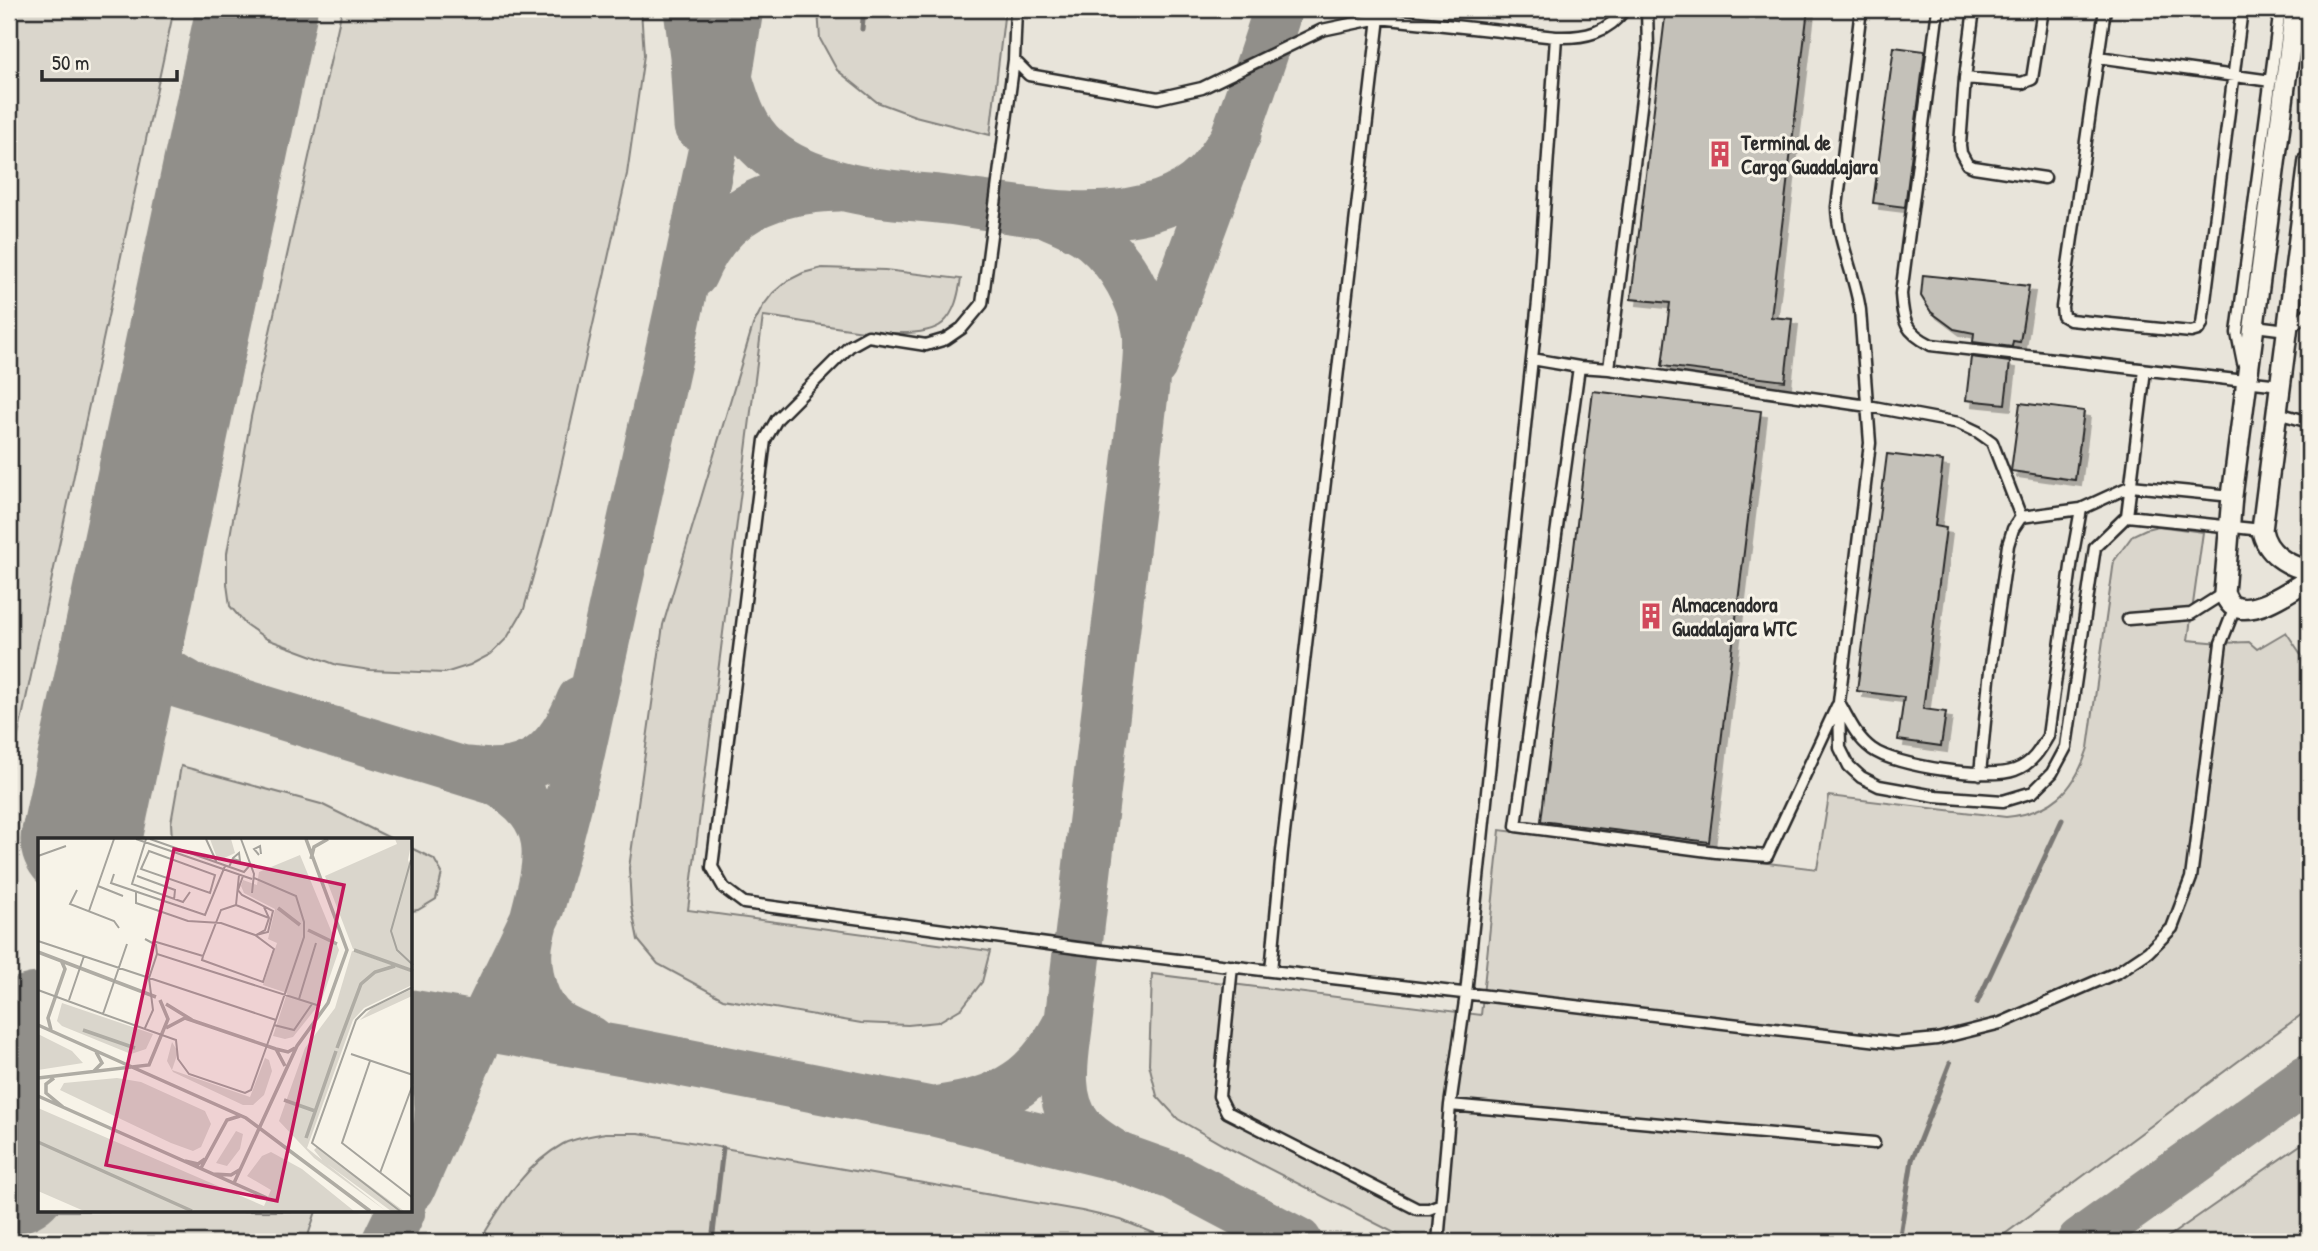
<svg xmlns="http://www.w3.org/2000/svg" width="2318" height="1251" viewBox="0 0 2318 1251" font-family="'Patrick Hand',sans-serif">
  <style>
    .built { fill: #e8e4da; fill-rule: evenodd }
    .green { fill: #dad6cc; stroke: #82807c; stroke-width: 2 }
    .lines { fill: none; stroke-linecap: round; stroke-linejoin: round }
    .stream { stroke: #7a7874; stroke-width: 5 }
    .taxiway { stroke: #918f8a; stroke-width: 49 }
    .runway { stroke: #918f8a; stroke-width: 121 }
    .building { fill: #c4c1b9; stroke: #2b2b2b; stroke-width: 2; filter: url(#shadow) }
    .service-casing { stroke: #2b2b2b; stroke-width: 15 }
    .minor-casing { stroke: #2b2b2b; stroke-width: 24 }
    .service { stroke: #f7f3e8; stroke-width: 10 }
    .minor { stroke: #f7f3e8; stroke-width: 19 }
    .labels { text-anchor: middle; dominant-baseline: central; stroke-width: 6; stroke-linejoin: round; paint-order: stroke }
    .poi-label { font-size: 21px; font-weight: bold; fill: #2b2b2b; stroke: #f7f3e8; text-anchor: start }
    .inset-river { fill: none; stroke: #afaca4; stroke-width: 3.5 }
    .inset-road { fill: none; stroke: #a5a39c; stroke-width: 2 }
    .view { fill: #c2185b; fill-opacity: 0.15; stroke: #c2185b; stroke-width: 3.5 }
    .inset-edge { fill: none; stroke: #2b2b2b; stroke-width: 3.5 }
  </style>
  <defs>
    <filter id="shadow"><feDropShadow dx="6" dy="6" stdDeviation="0" flood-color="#0004"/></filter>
  </defs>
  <rect width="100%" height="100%" fill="#f7f3e8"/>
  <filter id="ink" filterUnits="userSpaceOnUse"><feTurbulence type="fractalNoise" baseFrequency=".0143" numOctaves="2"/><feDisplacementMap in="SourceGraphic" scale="14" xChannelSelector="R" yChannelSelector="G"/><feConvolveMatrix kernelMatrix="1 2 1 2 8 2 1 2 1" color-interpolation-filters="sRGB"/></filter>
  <g filter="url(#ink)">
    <!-- built -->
    <path class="built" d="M9 9H2309V1242H9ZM40 840H411V1211H40Z"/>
    <!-- green -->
    <path class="green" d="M9 9H174L9 778Z
      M342 9H641L644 55 627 174 551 511 524 609 507 638 491 654 470 665 445 673 370 670 337 665 267 639 245 624 230 606 227 584V553L251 417Z
      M818 9H1005L990 135 915 116 877 102 837 70 820 39Z
      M822 268 885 270 961 279C958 296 955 312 943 323 915 348 801 319 763 316L688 910 990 951 982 982 962 1008 938 1022 908 1025 861 1023 723 999 658 964 638 940 631 905 629 868 663 625 753 325 763 306 773 293 787 281 803 273Z
      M2158 526 2203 532 2188 640 2221 643 2249 642 2257 649 2286 632 2309 666V1009L1994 1242H1412L1223 1145 1178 1119 1157 1096 1149 1064 1152 974 1481 1015 1500 830 1817 869 1829 796 2006 817C2052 812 2074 792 2088 748L2114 561 2133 535 2146 529Z
      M181 766 321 804 394 840H172L171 823Z
      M411 848 434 859 442 873 436 899 418 910 411 911Z
      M605 1133H639L1082 1211 1121 1220 1177 1242H479C502 1205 523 1166 563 1144 574 1138 591 1136 605 1133Z
      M2309 1139V1242H2161Z
      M9 1181 40 1188V1211H316L306 1242H9Z"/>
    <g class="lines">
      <!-- stream -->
      <path class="stream" d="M862 29 864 9
        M1977 1003 2062 820
        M712 1242 723 1148
        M1899 1242 1912 1160 1950 1063"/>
      <!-- taxiway -->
      <path class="taxiway" d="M688 9 694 57 698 126
        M726 71C735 101 742 129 766 150 786 169 816 179 842 186 876 195 912 196 947 200 1016 209 1094 228 1162 204 1201 191 1216 168 1237 134
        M1048 214C1064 221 1081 227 1095 239 1121 261 1142 297 1147 331 1149 348 1146 368 1145 385L1069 1020
        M693 274C721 208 772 189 839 187
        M1153 364C1193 245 1241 129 1278 9
        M143 548C138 601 125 655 185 683
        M118 665 496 781C568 821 546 870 530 935 524 961 530 997 548 1017 559 1029 575 1034 590 1040
        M99 758 101 840
        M469 771C531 780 559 754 581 700
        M411 1014 635 1053 931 1111 1119 1157 1175 1177 1298 1242
        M411 1035C434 1063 443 1093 437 1129
        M939 1110C1004 1102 1040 1079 1069 1020 1065 1054 1055 1096 1078 1126 1088 1139 1104 1147 1117 1156
        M411 1188 482 1027 540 907 558 842 578 764 679 308 728 77 739 9
        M386 1242 401 1211
        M2081 1242 2309 1078"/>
      <!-- runway -->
      <path class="runway" d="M81 840 257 9
        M11 1173 40 1033"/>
    </g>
    <!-- building -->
    <path class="building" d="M1666 9H1808L1771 317 1792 319 1785 381 1662 366 1670 303 1631 299Z
      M1894 47 1925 51 1905 207 1873 203Z
      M1923 275 2029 286 2020 342 2013 341 2012 347 1973 342 1974 333 1954 329 1931 312 1921 296Z
      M1971 357 2010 362 2005 404 1966 400Z
      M1593 391 1761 411 1709 842 1541 821Z
      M2020 403 2084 411 2075 480 2011 471Z
      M1887 454 1943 461 1935 526 1946 528 1923 709 1946 712 1941 746 1898 740 1904 697 1857 691Z"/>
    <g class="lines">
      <!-- service casing -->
      <g class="service-casing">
        <path id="service" d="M1016 9 1014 60 982 304 962 328 946 339 926 345 868 336 850 346 777 419 765 440 712 867 724 888 744 903 1077 948 1271 971 1282 851 1380 9
          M1647 9 1648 50 1609 369 1868 406 1959 423 1978 432 1992 442 2021 517
          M1861 9 1837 207C1838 242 1855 275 1860 310L1870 443 1839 702 1840 748 1849 766 1861 777 1879 786 1935 796 2003 801 2033 792 2052 773 2066 747 2095 547 2127 516 2262 530
          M1938 9 1901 294C1903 322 1905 332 1931 345L2280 385
          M1974 9 1965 78 1960 145 1961 153 1967 164 1974 167 2045 178
          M2105 9 2062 307 2063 316 2070 320 2191 332 2198 330 2202 324 2242 9
          M2098 57 2271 81
          M1014 60 1029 75 1158 98 1202 88 1322 30 1379 18 1556 37
          M1965 78 2022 83 2032 79 2043 9
          M2255 326 2287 330 2309 312
          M1532 359 1579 367
          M2243 363 2237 333 2280 9
          M1609 369 1579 367 1516 826 1716 852 1767 856 1837 706
          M2278 413 2309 422
          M2127 516 2145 370
          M2128 619 2191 614 2224 593
          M1841 706C1850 722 1857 738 1872 749 1894 766 1989 780 2015 770 2032 764 2040 750 2048 736L2072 559 2081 509
          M1980 774 1989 679 2008 545 2013 529 2021 517 2081 509 2131 486 2232 496
          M1232 966 1219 1096 1227 1112 1417 1209H1429L1441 1204
          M1271 971 1896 1043 1937 1039 2001 1023 2118 972 2148 952 2172 928 2191 878 2221 643 2235 607
          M1450 1105 1874 1143
          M1438 1242 1450 1105 1466 994 1538 301 1556 37C1585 38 1608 33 1625 9"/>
      </g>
      <!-- minor casing -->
      <g class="minor-casing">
        <path id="minor" d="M2295 9 2232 496 2224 593C2226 597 2228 603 2233 606 2254 617 2291 590 2309 579
          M2309 160 2262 530C2266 553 2287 566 2309 570"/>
      </g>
      <!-- service -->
      <use href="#service" class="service"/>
      <!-- minor -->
      <use href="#minor" class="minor"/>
    </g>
  </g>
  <!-- icons -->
  <defs>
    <g id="building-bare" transform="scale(2.1)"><path d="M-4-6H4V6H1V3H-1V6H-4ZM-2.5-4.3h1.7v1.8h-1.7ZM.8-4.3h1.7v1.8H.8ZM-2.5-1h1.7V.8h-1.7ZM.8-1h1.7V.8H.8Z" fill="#d1495b" stroke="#f7f3e8" stroke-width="2.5" paint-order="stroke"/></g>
  </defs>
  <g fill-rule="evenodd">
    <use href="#building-bare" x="1720" y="154"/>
    <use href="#building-bare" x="1651" y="616"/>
  </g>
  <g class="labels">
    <!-- poi labels -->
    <g class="poi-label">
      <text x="1741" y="142">Terminal de<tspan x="1741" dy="24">Carga Guadalajara</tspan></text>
      <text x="1672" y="604">Almacenadora<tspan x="1672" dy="24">Guadalajara WTC</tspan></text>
    </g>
  </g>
  <!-- overview -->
  <g transform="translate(38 838)">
    <rect width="374" height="374" fill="#f7f3e8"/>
    <path d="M172 1H193L197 15 180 23ZM357 1H374L370 22 375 37 374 131 315 111 287 38 359 6ZM262 17 301 112 283 164 255 199 247 201 235 198 249 155 225 147 239 105 230 101 237 71 206 55 203 48 205 42 219 47 221 34ZM314 113 374 134V147L326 170 315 182 269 310 348 373 276 320 241 283 267 210 297 170ZM374 151V158L322 182 334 170ZM24 165 115 196 108 211 93 216 24 188 19 183ZM0 196 34 213 45 225 0 232ZM134 204 140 214 134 232 212 259 227 220 231 222 234 233 226 257 215 267H205L135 234 129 223ZM79 240 103 244 167 273 173 286 163 309 155 313 133 305 22 252 26 245ZM0 270 226 368 233 352 209 338 224 318 233 314 264 331 316 373H46L0 353ZM198 293 205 296 202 311 189 328 178 325ZM279 309 366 373H353L285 323 276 312Z" fill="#dad6cc"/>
    <path class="inset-river" d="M273 21 276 9 290 1M240 70 262 87M270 92 299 106M316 112 375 133M0 114 118 159M128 166 154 182M0 187 208 280 332 373M128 190 147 180 238 211M13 192 10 180 27 131 23 122M45 192 97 210M299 210 323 146 337 134 357 128M247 228 238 211 250 214 257 210M55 234 64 225 58 214M0 240 111 227 130 181 122 162M16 240 8 246V255L25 269M0 258 229 360M246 262 277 273M268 300 298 213M0 304 154 373M147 323 160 326 167 321M163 330 189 282 202 278M175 336 193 337 203 331M196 345 259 208 290 165 309 112 268 1"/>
    <path class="inset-road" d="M98 1 214 41M108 1 94 46 145 64 152 54M112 1 206 34 213 26M168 1 179 25M203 1 216 36 214 55M111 13 177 37 172 55 103 31ZM221 17 216 11 222 8 223 16M0 18 28 8M373 22 353 93 359 112 375 127M191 29 195 20 201 15 202 23 195 21M76 36 73 45 167 77 187 28M201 37 198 67 231 80M99 38 137 52 136 62M205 38 200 52 204 57 235 73 230 94 218 97M216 40 258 58 266 84V99L238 182M60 48 85 58M39 52 32 66 76 83 81 90M98 54V65L150 83 183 85 217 97 236 111 225 144 164 122 165 118M51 73 76 1M218 97 227 92 231 80 226 69M107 101 118 107 119 116 282 168M0 103 238 182 213 252 207 255 151 236 140 221 138 202 65 176M115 103 165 118 183 72 198 67M0 152 65 176 89 106M261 161 278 105M31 162 46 118M236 187 256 192 274 166M107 190 115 172 111 140 119 116M313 216 375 237M332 223 304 305 375 360M342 335 375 246M362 373 274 305 318 182 328 172 375 149"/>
    <path class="view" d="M136 11 306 47 239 363 68 327Z"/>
    <rect width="374" height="374" class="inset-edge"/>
  </g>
  <!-- margin -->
  <rect width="2318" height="1251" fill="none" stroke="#f7f3e8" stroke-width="35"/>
  <rect x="18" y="18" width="2283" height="1216" fill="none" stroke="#2b2b2b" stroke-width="2.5" filter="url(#ink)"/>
  <!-- scale -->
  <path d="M42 70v10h135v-10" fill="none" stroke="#2b2b2b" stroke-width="3.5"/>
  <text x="52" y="70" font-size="21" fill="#2b2b2b" stroke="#f7f3e8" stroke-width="5" paint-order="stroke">50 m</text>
</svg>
